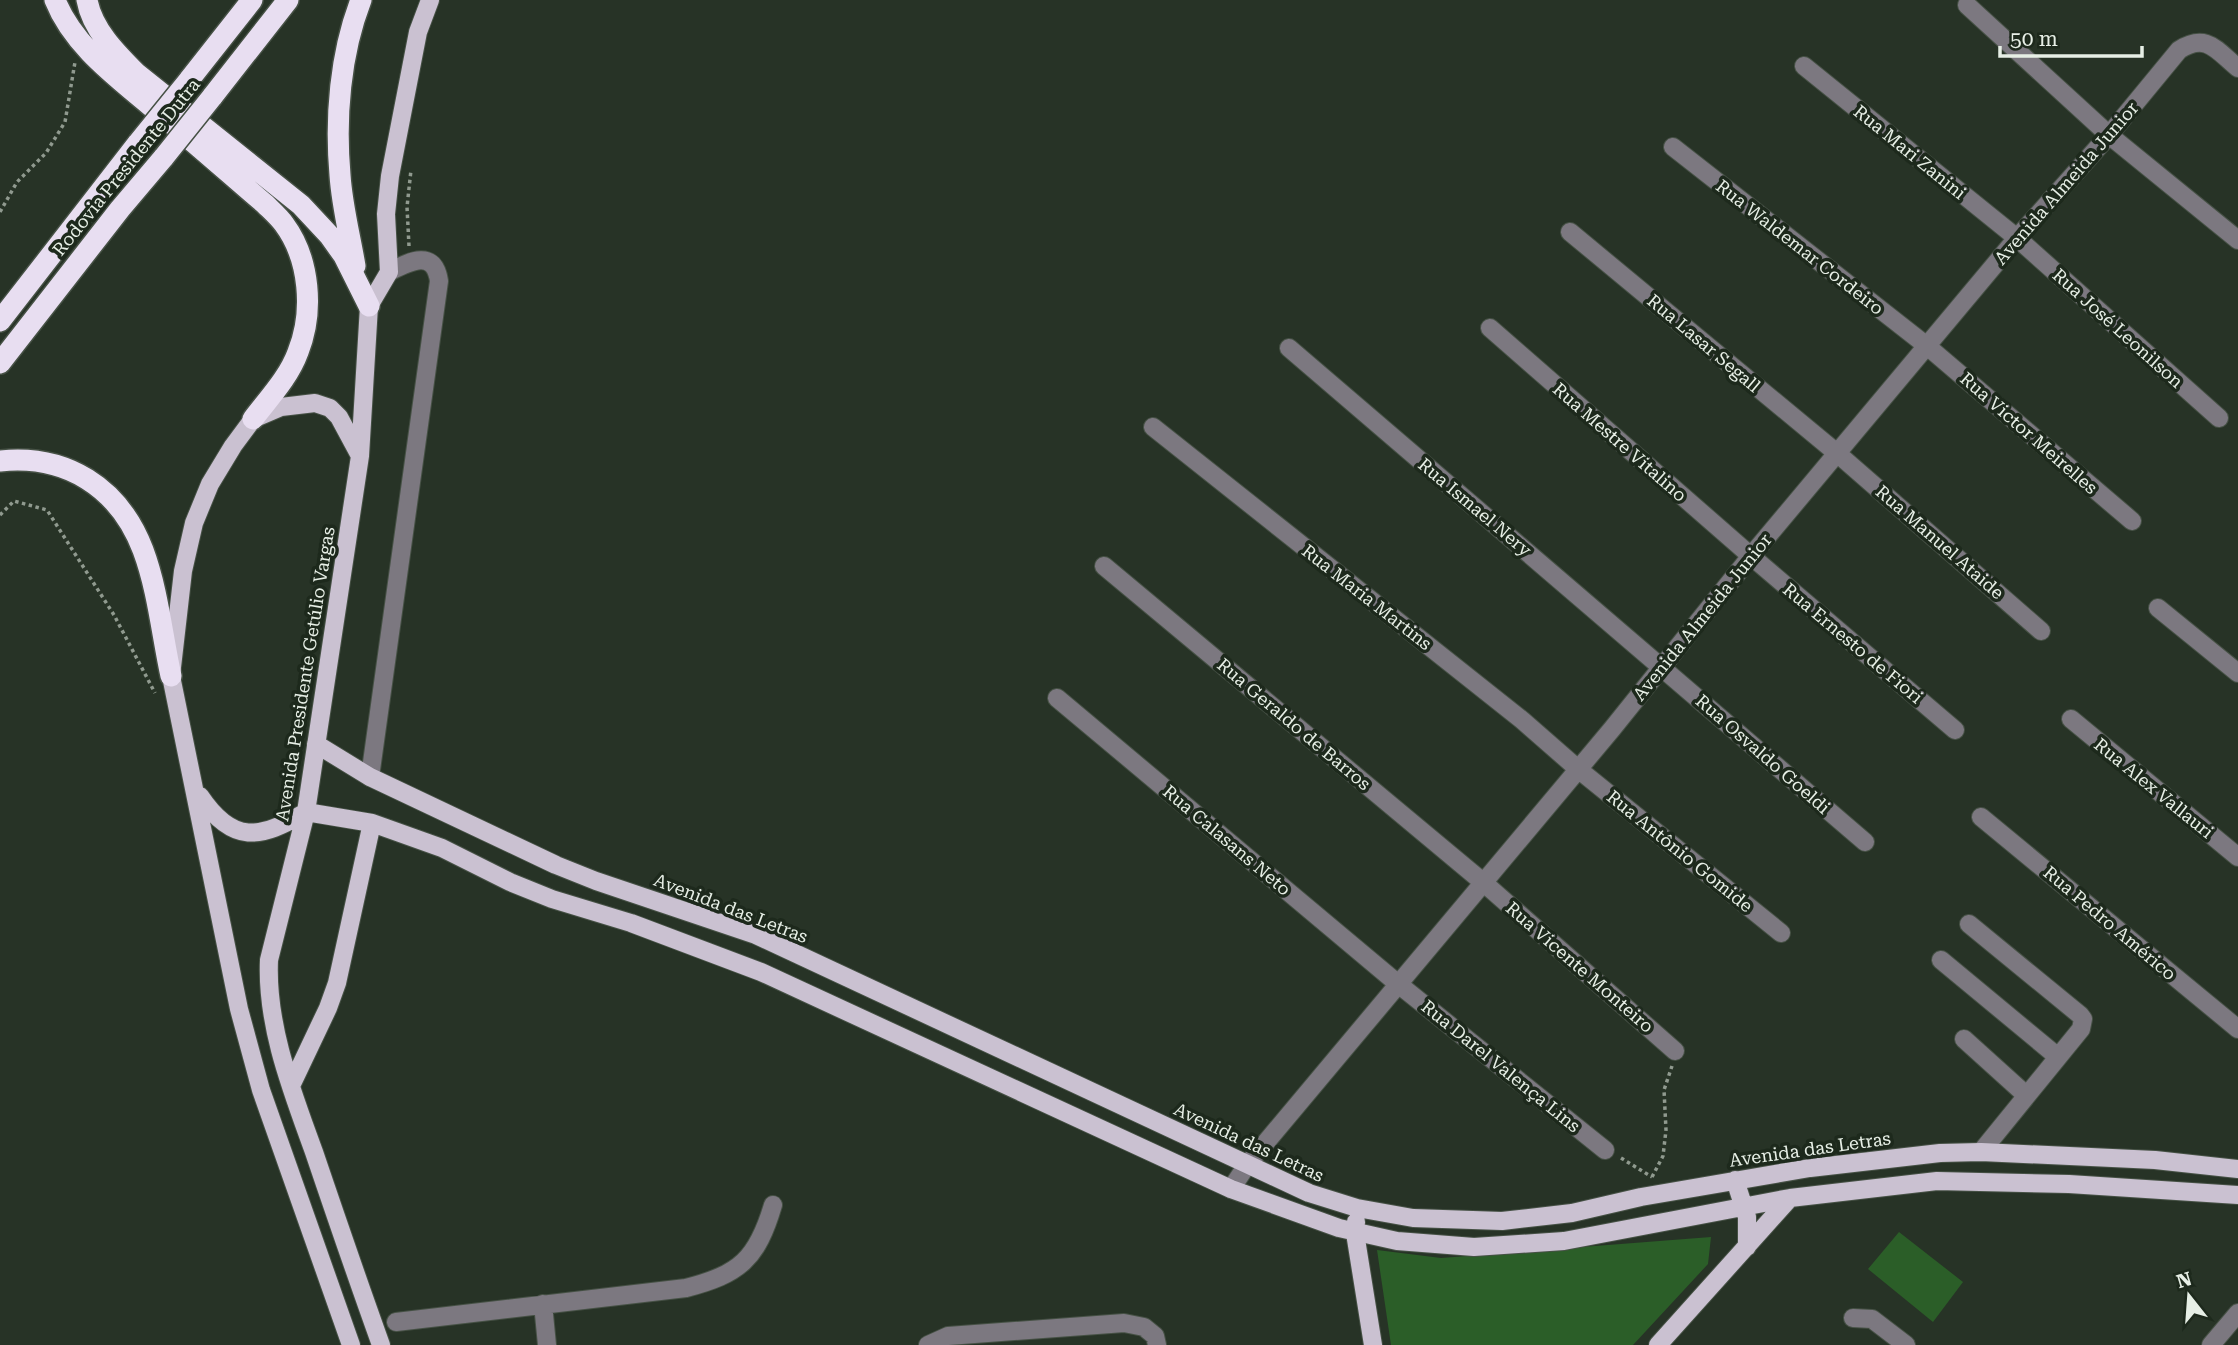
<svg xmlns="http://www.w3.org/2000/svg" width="2238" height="1345" viewBox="0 0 2238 1345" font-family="'Roboto Serif',serif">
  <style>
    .green { fill: #2b5e28 }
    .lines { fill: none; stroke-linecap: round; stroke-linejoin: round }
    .minor-casing { stroke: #465145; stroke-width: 20 }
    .major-casing { stroke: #465145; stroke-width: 20 }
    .highway-casing { stroke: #465145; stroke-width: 24 }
    .path { stroke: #909a8f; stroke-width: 3.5; stroke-dasharray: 3.5 3.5; stroke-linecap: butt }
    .minor { stroke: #7c7880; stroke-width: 18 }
    .major { stroke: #cac1d1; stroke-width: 18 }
    .highway { stroke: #e8def1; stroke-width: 21 }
    .highway-bridge-casing { stroke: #465145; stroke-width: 24; stroke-linecap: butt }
    .highway-bridge { stroke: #e8def1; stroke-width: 21 }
    .labels { text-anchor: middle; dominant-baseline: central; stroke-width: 7; stroke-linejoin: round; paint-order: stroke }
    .street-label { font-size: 18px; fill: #e7efe6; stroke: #1d291c }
  </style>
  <rect width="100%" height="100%" fill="#273326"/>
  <!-- green -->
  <path class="green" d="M1899 1232 1963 1282 1933 1322 1868 1269Z
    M1711 1237 1708 1264 1633 1345H1391L1377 1250 1441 1258Z"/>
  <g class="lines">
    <!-- minor casing -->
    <g class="minor-casing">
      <path id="minor" d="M1967 5 2109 135 2238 240
        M1804 66 2017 238 2219 418
        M1673 147 1927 346 2132 521
        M1570 232 1838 454 2041 631
        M1490 328 1751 556 1955 730
        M1289 348 1865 842
        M1153 427 1522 720 1578 769 1781 933
        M1104 566 1484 883 1675 1051
        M2158 608 2238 673
        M1057 698 1397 983 1605 1150
        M2071 719 2238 857
        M370 777 439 281C434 248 409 262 389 272
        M1981 817 2238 1029
        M1969 924 2080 1015 2083 1019 2081 1029 1981 1152
        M1941 960 2058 1057
        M1964 1039 2026 1095
        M1231 1189 1247 1165 1612 729 1751 556 2017 238 2109 135 2179 50C2207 32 2217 51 2238 68
        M543 1304 547 1345
        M1853 1318 1872 1319 1906 1345
        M396 1322 686 1288C740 1274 757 1259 773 1205
        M928 1345 948 1336 1124 1323 1144 1327 1155 1336 1157 1345
        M2211 1345 2238 1313"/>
    </g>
    <!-- major casing -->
    <g class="major-casing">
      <path id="major" d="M316 744 370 777 556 865 596 881 756 935 1309 1193 1357 1208 1413 1218 1502 1221 1572 1213 1641 1197 1810 1168 1940 1153 1981 1152 2155 1160 2238 1169
        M200 796C233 845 260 839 306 812
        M306 812 372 823 442 848 510 882 552 899 631 923 761 972 1231 1189 1339 1228 1397 1241 1474 1247 1564 1241 1790 1198 1937 1181 2069 1184 2238 1195
        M291 1086 328 1008 337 983 372 823
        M1735 1180 1747 1217V1247
        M1356 1222 1355 1233 1373 1345
        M351 1345 261 1090 239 1009 171 676 183 571 194 523 210 484 233 446 253 419 281 407 315 403 330 408 339 417 360 456
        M381 1345C358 1281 336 1217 314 1152 292 1091 266 1026 269 960L306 812 360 456 369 306 389 272 386 214 390 176 418 32 430 0
        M1658 1345 1790 1198"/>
    </g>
    <!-- highway casing -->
    <g class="highway-casing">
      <path id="highway" d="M55 0C74 48 121 80 159 113 195 143 230 174 265 204 271 210 279 217 284 224 310 259 314 312 298 352 289 377 269 398 253 419
        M87 0C92 29 116 53 136 73L301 205 329 235 344 256 369 306
        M189 80 252 0
        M212 97 288 0
        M355 266C350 236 342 206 340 175 335 118 340 54 361 0
        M0 321 138 143
        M0 363 120 209 164 157
        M0 461C66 454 119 487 143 550 158 590 162 635 171 676"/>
    </g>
    <!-- path -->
    <path class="path" d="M0 212 17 182 46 153 65 122 75 62
      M409 246 407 207 411 170
      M0 515 14 501 47 510 114 615 155 693
      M1621 1158 1652 1177
      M1652 1177 1663 1156 1666 1130 1664 1090 1672 1066"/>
    <!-- minor -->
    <use href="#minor" class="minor"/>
    <!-- major -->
    <use href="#major" class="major"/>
    <!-- highway -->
    <use href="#highway" class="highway"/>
    <!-- highway-bridge casing -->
    <g class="highway-bridge-casing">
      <path id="highway-bridge" d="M138 143 189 80
        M164 157 212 97"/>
    </g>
    <!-- highway-bridge -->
    <use href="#highway-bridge" class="highway-bridge"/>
  </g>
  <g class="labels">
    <!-- street labels -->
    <g class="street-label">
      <text transform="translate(1910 152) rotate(39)">Rua Mari Zanini</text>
      <text transform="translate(126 167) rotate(-51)">Rodovia Presidente Dutra</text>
      <text transform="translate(2066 183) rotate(-49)">Avenida Almeida Junior</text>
      <text transform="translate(1800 247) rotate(38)">Rua Waldemar Cordeiro</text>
      <text transform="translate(2118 328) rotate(42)">Rua José Leonilson</text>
      <text transform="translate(1704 343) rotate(40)">Rua Lasar Segall</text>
      <text transform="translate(2029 433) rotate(41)">Rua Victor Meirelles</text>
      <text transform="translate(1620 442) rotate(41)">Rua Mestre Vitalino</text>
      <text transform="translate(1475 507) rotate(40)">Rua Ismael Nery</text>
      <text transform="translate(1940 542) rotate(41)">Rua Manuel Ataide</text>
      <text transform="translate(1367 597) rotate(38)">Rua Maria Martins</text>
      <text transform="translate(1702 617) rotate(-51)">Avenida Almeida Junior</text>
      <text transform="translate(1853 643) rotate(40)">Rua Ernesto de Fiori</text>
      <text transform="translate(305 674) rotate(-81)">Avenida Presidente Getúlio Vargas</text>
      <text transform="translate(1294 724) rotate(40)">Rua Geraldo de Barros</text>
      <text transform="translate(1763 754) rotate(41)">Rua Osvaldo Goeldi</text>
      <text transform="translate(2154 788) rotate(39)">Rua Alex Vallauri</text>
      <text transform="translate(1227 840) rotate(40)">Rua Calasans Neto</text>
      <text transform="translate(1680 851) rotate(39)">Rua Antônio Gomide</text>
      <text transform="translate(731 908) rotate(21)">Avenida das Letras</text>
      <text transform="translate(2110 923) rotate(40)">Rua Pedro Américo</text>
      <text transform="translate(1580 967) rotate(41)">Rua Vicente Monteiro</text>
      <text transform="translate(1501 1066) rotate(39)">Rua Darel Valença Lins</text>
      <text transform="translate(1249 1142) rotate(25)">Avenida das Letras</text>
      <text transform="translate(1810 1149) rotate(-8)">Avenida das Letras</text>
    </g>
  </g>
  <!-- north arrow -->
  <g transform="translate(2189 1296) rotate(343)" stroke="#1d291c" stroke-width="5" paint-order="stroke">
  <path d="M0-5L12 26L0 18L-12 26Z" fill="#e7efe6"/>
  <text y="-10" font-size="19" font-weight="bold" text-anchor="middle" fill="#e7efe6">N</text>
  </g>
  <!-- scale -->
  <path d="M2000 46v10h142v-10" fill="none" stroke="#e7efe6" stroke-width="3.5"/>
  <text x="2010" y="46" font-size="21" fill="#e7efe6" stroke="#1d291c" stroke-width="5" paint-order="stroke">50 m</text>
</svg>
